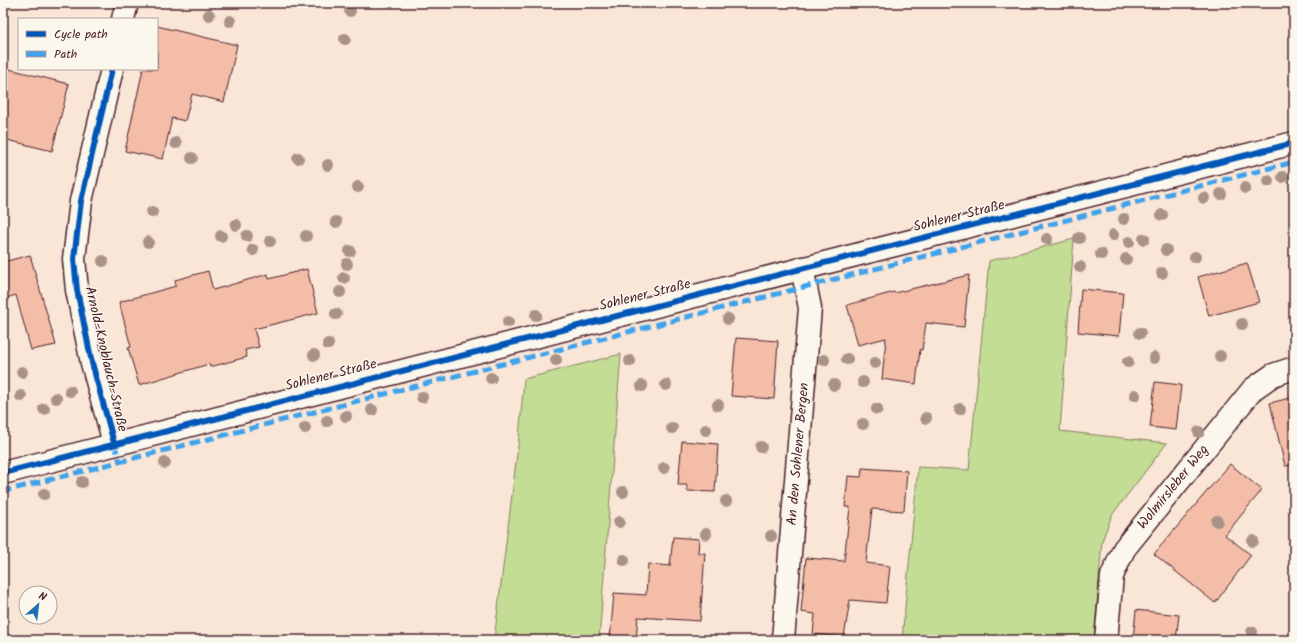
<svg xmlns="http://www.w3.org/2000/svg" width="1297" height="643" viewBox="0 0 1297 643" font-family="Kalam,sans-serif">
  <style>
    .green { fill: #c3dd94; stroke: #867e60 }
    .building { fill: #f3bda7; stroke: #4a1f2b }
    .lines { fill: none; stroke-linecap: round; stroke-linejoin: round }
    .minor-casing { stroke: #4a1f2b; stroke-width: 25 }
    .minor { stroke: #fbf7ec; stroke-width: 22 }
    .quiet { stroke: #40a2eb; stroke-width: 5; stroke-dasharray: 10 5; stroke-linecap: butt }
    .cycleway-casing { stroke: #fbf7ec; stroke-width: 8 }
    .cycleway { stroke: #0057b8; stroke-width: 6 }
    .tree { fill: #a99287 }
    .labels { text-anchor: middle; dominant-baseline: central; stroke-width: 3; stroke-linejoin: round; paint-order: stroke }
    .street-label { font-size: 14px; fill: #4a1f2b; stroke: #fbf7ec }
  </style>
  <rect width="100%" height="100%" fill="#f9e6d7"/>
  <filter id="ink" filterUnits="userSpaceOnUse"><feTurbulence type="fractalNoise" baseFrequency=".025" numOctaves="2"/><feDisplacementMap in="SourceGraphic" scale="8" xChannelSelector="R" yChannelSelector="G"/><feConvolveMatrix kernelMatrix="1 2 1 2 8 2 1 2 1" color-interpolation-filters="sRGB"/></filter>
  <g filter="url(#ink)">
    <!-- green -->
    <path class="green" d="M1074 239 1060 431 1167 443 1112 515 1102 541 1094 640H902L918 467 969 470 989 261Z
      M621 354 599 640H494L519 438 524 379Z"/>
    <!-- building -->
    <path class="building" d="M157 26 237 45 224 102 192 94 185 121 172 118 163 159 125 151 143 69H157Z
      M9 69 69 84 52 151 3 139V91Z
      M30 255 56 345 31 350 16 295 3 299V262Z
      M1247 263 1259 302 1209 316 1198 277Z
      M307 269 318 313 254 329 259 347 245 350 247 357 210 367 209 364 139 385 128 348 131 347 119 302 176 286 175 280 208 271 213 290 268 274 269 279Z
      M969 275 964 327 926 323 922 350 920 349 916 384 882 379 886 338 858 345 847 305 894 292V293Z
      M1081 289 1123 293 1119 336 1078 332Z
      M736 338 778 341 774 399 731 396Z
      M1155 382 1181 385 1176 430 1150 427Z
      M1294 397V465L1285 466 1270 403Z
      M682 441 718 444 715 492 687 491V485H678Z
      M1230 464 1262 490 1225 535 1251 555 1215 603 1154 554Z
      M862 468 907 471 904 511 872 509 866 563 890 566 886 603 850 600 844 637 813 634 815 614 801 612 806 558 844 561 850 507H845L848 476 861 477Z
      M673 537 699 539 698 553H705L700 621 638 617 636 640H610L614 593 646 595 648 564 670 566Z
      M1136 610 1179 615 1176 640H1133Z"/>
    <g class="lines">
      <!-- minor casing -->
      <g class="minor-casing">
        <path id="minor" d="M123 19 127 3
          M112 69 81 201 74 259 77 290 92 363 114 443
          M3 473 1294 143
          M783 640 810 308 802 268
          M1106 640 1112 576 1124 549 1253 389 1273 375 1294 368"/>
      </g>
      <!-- minor -->
      <use href="#minor" class="minor"/>
      <!-- quiet -->
      <path class="quiet" d="M114 443 120 462
        M3 494 5 491 1294 162"/>
      <!-- cycleway casing -->
      <g class="cycleway-casing">
        <path id="cycleway" d="M112 69 81 201 74 259 77 290 92 363 114 443
          M3 473 1294 143"/>
      </g>
      <!-- cycleway -->
      <use href="#cycleway" class="cycleway"/>
    </g>
    <!-- trees -->
    <g class="tree">
      <circle cx="350" cy="11" r="6"/>
      <circle cx="209" cy="15" r="6"/>
      <circle cx="230" cy="21" r="6"/>
      <circle cx="345" cy="39" r="6"/>
      <circle cx="176" cy="143" r="6"/>
      <circle cx="192" cy="158" r="6"/>
      <circle cx="298" cy="158" r="6"/>
      <circle cx="328" cy="165" r="6"/>
      <circle cx="1283" cy="177" r="6"/>
      <circle cx="1268" cy="181" r="6"/>
      <circle cx="358" cy="187" r="6"/>
      <circle cx="1245" cy="188" r="6"/>
      <circle cx="1221" cy="194" r="6"/>
      <circle cx="1204" cy="198" r="6"/>
      <circle cx="152" cy="212" r="6"/>
      <circle cx="1162" cy="215" r="6"/>
      <circle cx="1124" cy="219" r="6"/>
      <circle cx="336" cy="222" r="6"/>
      <circle cx="236" cy="225" r="6"/>
      <circle cx="1113" cy="235" r="6"/>
      <circle cx="221" cy="236" r="6"/>
      <circle cx="247" cy="236" r="6"/>
      <circle cx="306" cy="236" r="6"/>
      <circle cx="1079" cy="238" r="6"/>
      <circle cx="1047" cy="239" r="6"/>
      <circle cx="1144" cy="239" r="6"/>
      <circle cx="270" cy="241" r="6"/>
      <circle cx="148" cy="242" r="6"/>
      <circle cx="1129" cy="242" r="6"/>
      <circle cx="253" cy="250" r="6"/>
      <circle cx="1166" cy="250" r="6"/>
      <circle cx="350" cy="251" r="6"/>
      <circle cx="1101" cy="254" r="6"/>
      <circle cx="1195" cy="257" r="6"/>
      <circle cx="1126" cy="259" r="6"/>
      <circle cx="103" cy="261" r="6"/>
      <circle cx="347" cy="264" r="6"/>
      <circle cx="1080" cy="267" r="6"/>
      <circle cx="1162" cy="273" r="6"/>
      <circle cx="344" cy="278" r="6"/>
      <circle cx="340" cy="292" r="6"/>
      <circle cx="336" cy="314" r="6"/>
      <circle cx="536" cy="315" r="6"/>
      <circle cx="728" cy="319" r="6"/>
      <circle cx="508" cy="322" r="6"/>
      <circle cx="1242" cy="324" r="6"/>
      <circle cx="1140" cy="333" r="6"/>
      <circle cx="328" cy="344" r="6"/>
      <circle cx="314" cy="355" r="6"/>
      <circle cx="1220" cy="356" r="6"/>
      <circle cx="1154" cy="358" r="6"/>
      <circle cx="847" cy="359" r="6"/>
      <circle cx="556" cy="360" r="6"/>
      <circle cx="824" cy="360" r="6"/>
      <circle cx="630" cy="361" r="6"/>
      <circle cx="1128" cy="362" r="6"/>
      <circle cx="875" cy="363" r="6"/>
      <circle cx="22" cy="372" r="6"/>
      <circle cx="491" cy="378" r="6"/>
      <circle cx="863" cy="382" r="6"/>
      <circle cx="666" cy="385" r="6"/>
      <circle cx="834" cy="385" r="6"/>
      <circle cx="642" cy="386" r="6"/>
      <circle cx="70" cy="391" r="6"/>
      <circle cx="1135" cy="395" r="6"/>
      <circle cx="21" cy="396" r="6"/>
      <circle cx="422" cy="397" r="6"/>
      <circle cx="56" cy="398" r="6"/>
      <circle cx="718" cy="405" r="6"/>
      <circle cx="44" cy="409" r="6"/>
      <circle cx="877" cy="409" r="6"/>
      <circle cx="960" cy="409" r="6"/>
      <circle cx="372" cy="410" r="6"/>
      <circle cx="346" cy="416" r="6"/>
      <circle cx="926" cy="418" r="6"/>
      <circle cx="327" cy="421" r="6"/>
      <circle cx="863" cy="424" r="6"/>
      <circle cx="305" cy="428" r="6"/>
      <circle cx="672" cy="428" r="6"/>
      <circle cx="706" cy="430" r="6"/>
      <circle cx="1199" cy="432" r="6"/>
      <circle cx="761" cy="447" r="6"/>
      <circle cx="165" cy="463" r="6"/>
      <circle cx="664" cy="468" r="6"/>
      <circle cx="82" cy="482" r="6"/>
      <circle cx="623" cy="492" r="6"/>
      <circle cx="44" cy="494" r="6"/>
      <circle cx="726" cy="501" r="6"/>
      <circle cx="1217" cy="521" r="6"/>
      <circle cx="619" cy="522" r="6"/>
      <circle cx="706" cy="534" r="6"/>
      <circle cx="771" cy="536" r="6"/>
      <circle cx="1253" cy="541" r="6"/>
      <circle cx="624" cy="560" r="6"/>
      <circle cx="1252" cy="632" r="6"/>
    </g>
  </g>
  <g class="labels">
    <!-- street labels -->
    <g class="street-label">
      <text transform="translate(959 216) rotate(-14)">Sohlener Straße</text>
      <text transform="translate(645 295) rotate(-14)">Sohlener Straße</text>
      <text transform="translate(106 359) rotate(77)">Arnold-Knoblauch-Straße</text>
      <text transform="translate(331 375) rotate(-14)">Sohlener Straße</text>
      <text transform="translate(798 454) rotate(-85)">An den Sohlener Bergen</text>
      <text transform="translate(1173 487) rotate(-51)">Wolmirsleber Weg</text>
    </g>
  </g>
  <!-- margin -->
  <rect width="1297" height="643" fill="none" stroke="#fbf7ec" stroke-width="16"/>
  <rect x="8" y="8" width="1281" height="627" fill="none" stroke="#4a1f2b" stroke-width="1.5" filter="url(#ink)"/>
  <!-- legend -->
  <rect x="18" y="18" width="140" height="52" fill="#fbf7ec" stroke="#b4a19f"/>
  <rect x="26" y="31" width="20" height="6" fill="#0057b8" stroke="#b4a19f"/>
  <text x="54" y="38" font-size="12" fill="#4a1f2b">Cycle path</text>
  <rect x="26" y="51" width="20" height="6" fill="#40a2eb" stroke="#b4a19f"/>
  <text x="54" y="58" font-size="12" fill="#4a1f2b">Path</text>
  <!-- north arrow -->
  <g transform="translate(38 605) rotate(28)"><circle r="19" fill="#fbf7ec" stroke="#b4a19f"/>
  <path d="M0-3L7 15L0 10L-7 15Z" fill="#1f6fb2"/>
  <text y="-6" font-size="11" font-weight="bold" text-anchor="middle" fill="#4a1f2b">N</text>
  </g>
</svg>
